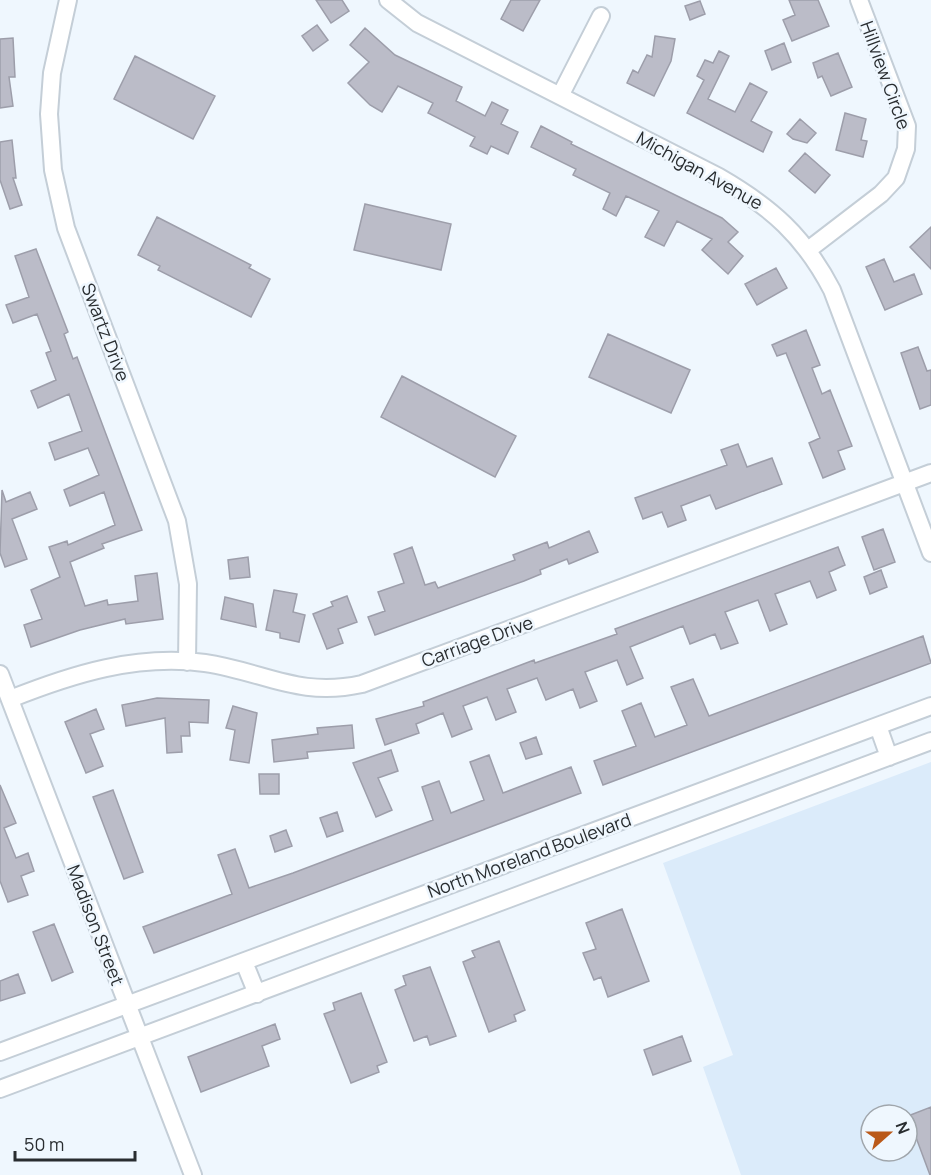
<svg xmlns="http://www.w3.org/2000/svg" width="931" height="1175" viewBox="0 0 931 1175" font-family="Manrope,sans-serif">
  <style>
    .built { fill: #dbebfa; fill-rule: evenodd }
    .building { fill: #bbbcc8; stroke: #9d9eaa; stroke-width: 1.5 }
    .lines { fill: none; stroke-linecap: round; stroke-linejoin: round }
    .minor-casing { stroke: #c4ced7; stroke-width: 20 }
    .minor { stroke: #fff; stroke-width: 16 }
    .labels { text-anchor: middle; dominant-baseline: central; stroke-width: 5; stroke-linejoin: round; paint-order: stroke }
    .street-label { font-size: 18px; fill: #292d30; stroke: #eff7fe }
  </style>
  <rect width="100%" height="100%" fill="#eff7fe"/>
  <!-- built -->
  <path class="built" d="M931 762V1175H741L703 1067 733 1055 663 863ZM871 1115H907V1151H871Z"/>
  <!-- building -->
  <path class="building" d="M316 0H342L349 11 331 23Z
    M511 0H540L523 31 501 19Z
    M789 0H818L829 26 792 41 783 20 795 15Z
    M700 1 705 14 690 20 685 6Z
    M317 25 328 40 313 51 302 36Z
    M365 28 395 55 462 87 456 101 485 116 492 102 508 110 501 124 518 132 508 154 491 146 487 154 470 146 475 137 428 113 433 103 398 86 382 112 370 105 348 83 369 62 350 45Z
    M655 36 675 39 671 61 654 96 627 83 633 70 638 73 647 55 652 57Z
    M13 38 15 77H9L13 106 0 108V39Z
    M784 43 791 62 772 70 765 51Z
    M719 51 729 56 708 99 735 112 750 83 767 92 751 121 772 132 763 152 687 113 704 80 697 76 705 60 713 63Z
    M838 53 852 87 831 96 822 76 818 78 813 63Z
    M135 56 215 96 193 139 114 99Z
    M845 113 866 119 861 140 867 141 863 157 836 150Z
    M800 119 816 133 807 143 793 139 787 134Z
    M541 126 572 142 571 144 722 218 738 232 728 242 743 256 728 274 702 250 712 239 677 221 664 246 645 237 659 211 626 196 616 216 603 209 610 193 573 175 576 169 531 147Z
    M12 140 16 178H13L22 205 10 209 0 180V142Z
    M805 153 830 175 815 193 789 171Z
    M365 204 451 224 441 270 354 250Z
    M157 217 251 265 249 268 270 279 251 317 158 270 160 266 138 255Z
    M931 227V269L910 247Z
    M36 249 68 332 64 334 73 359 77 357 142 530 102 544 104 548 70 562 85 606 107 600 108 605 138 601 135 576 157 573 163 619 126 624 125 619 80 630 31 647 24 625 42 619 31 590 60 577 49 547 67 541 68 545 115 525 104 492 70 506 64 490 99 475 88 448 55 460 49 443 82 431 69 394 38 408 31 391 56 380 46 353 51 351 37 314 13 323 6 305 29 297 15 256Z
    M884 259 894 282 914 274 922 294 885 310 866 267Z
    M776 268 787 288 757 305 745 284Z
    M806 330 820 365 812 368 822 394 830 390 852 446 838 451 845 469 823 478 809 443 820 438 786 353 777 356 772 345Z
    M608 334 690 370 671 413 589 377Z
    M918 347 927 371 931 370V405L920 409 901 353Z
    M402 376 516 436 495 477 381 417Z
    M738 444 747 467 772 458 782 484 716 509 710 495 681 506 686 520 668 527 662 512 643 519 635 498 727 465 721 450Z
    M2 490 6 502 30 492 37 509 12 519 27 559 5 567 0 553Z
    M883 529 895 562 874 570 862 537Z
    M589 531 598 552 569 564 567 559 540 570 541 574 524 581 375 635 368 617 385 611 378 592 404 583 394 554 412 547 425 585 435 582 438 588 515 560 513 555 547 542 549 548Z
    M838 547 845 565 829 572 836 590 817 598 810 581 775 594 787 624 770 631 758 600 725 612 738 643 721 649 715 634 690 644 683 626 630 647 643 678 627 685 617 660 585 672 597 701 580 708 573 689 546 700 537 678 507 689 516 712 496 720 487 697 463 706 472 729 452 737 443 713 416 724 419 733 385 745 376 719 424 706 423 702 534 660 535 663 617 634 615 629Z
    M248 557 250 577 230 579 228 560Z
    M881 570 887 587 870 594 864 577Z
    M274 590 297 594 293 612 305 615 299 642 280 638V633L266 630Z
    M347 596 357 622 338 629 343 643 327 649 313 614 333 606 331 602Z
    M225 597 253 604 256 627 221 619Z
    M923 636 931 663 603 785 594 761 636 746 622 711 641 703 655 737 687 725 671 687 693 679 709 716Z
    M157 698 209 700 208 723 189 722 190 736H181L182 752 167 753 165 718 126 726 122 705Z
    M233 706 257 713 249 763 230 760 235 730 226 728Z
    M96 709 104 729 90 734 103 766 86 773 65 722Z
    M352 725 354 748 307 752 308 758 274 762 272 740 318 734 317 728Z
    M536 737 542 754 526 759 520 743Z
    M391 750 398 771 378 778 392 810 376 817 353 763Z
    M489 755 503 793 571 767 581 793 154 953 143 927 232 894 218 855 235 849 249 888 293 873 433 820 422 787 439 781 451 813 484 800 470 762Z
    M259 774H279V794H260Z
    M0 785 16 823 4 828 16 858 28 853 34 871 21 876 28 895 8 902 0 881Z
    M113 790 143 872 124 879 93 797Z
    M337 812 343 831 327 837 320 818Z
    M286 830 292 846 275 852 270 836Z
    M622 909 649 981 608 997 601 977 594 980 583 953 596 949 586 923Z
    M54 924 73 972 52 981 33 932Z
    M499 941 525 1010 514 1015 516 1021 489 1032 463 962 475 957 472 951Z
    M430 967 456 1036 430 1045 427 1036 414 1041 395 990 406 985 403 976Z
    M18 974 25 993 0 1001V981Z
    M361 993 387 1062 377 1066 379 1072 351 1083 324 1014 335 1010 333 1003Z
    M275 1024 280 1039 262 1046 269 1066 201 1092 188 1057Z
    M682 1036 691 1061 653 1075 644 1050Z
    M931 1107V1174L930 1175 908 1116Z"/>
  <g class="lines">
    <!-- minor casing -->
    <g class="minor-casing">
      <path id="minor" d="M68 0 52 73 49 114 53 170 66 228 177 521 188 584 187 662
        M388 0 417 23 719 177C771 207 804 236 832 290L931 553
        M560 96 601 16
        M808 250 881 194 896 178 906 149 907 126 859 0
        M0 674 193 1175
        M10 699C73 674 136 654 205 663 265 672 299 698 362 684L931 473
        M878 726 889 757
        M244 962 257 994
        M0 1052 931 706
        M0 1089 931 741"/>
    </g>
    <!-- minor -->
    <use href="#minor" class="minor"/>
  </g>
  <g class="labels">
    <!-- street labels -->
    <g class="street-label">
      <text transform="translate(886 75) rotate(70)">Hillview Circle</text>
      <text transform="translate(700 170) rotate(29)">Michigan Avenue</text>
      <text transform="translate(106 332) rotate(69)">Swartz Drive</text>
      <text transform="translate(477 641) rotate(-20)">Carriage Drive</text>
      <text transform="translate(529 855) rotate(-20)">North Moreland Boulevard</text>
      <text transform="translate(96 925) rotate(69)">Madison Street</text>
    </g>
  </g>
  <!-- north arrow -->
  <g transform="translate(889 1133) rotate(69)"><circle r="28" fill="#eff7fe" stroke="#a0a6ac" stroke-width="1.5"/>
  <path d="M0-4.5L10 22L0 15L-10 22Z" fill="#ba5919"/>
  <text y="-9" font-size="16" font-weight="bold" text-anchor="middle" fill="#292d30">N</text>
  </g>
  <!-- scale -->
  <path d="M15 1151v9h120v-9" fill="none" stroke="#292d30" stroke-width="3"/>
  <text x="24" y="1151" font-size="18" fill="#292d30" stroke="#eff7fe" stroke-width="4.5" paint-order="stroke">50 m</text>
</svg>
